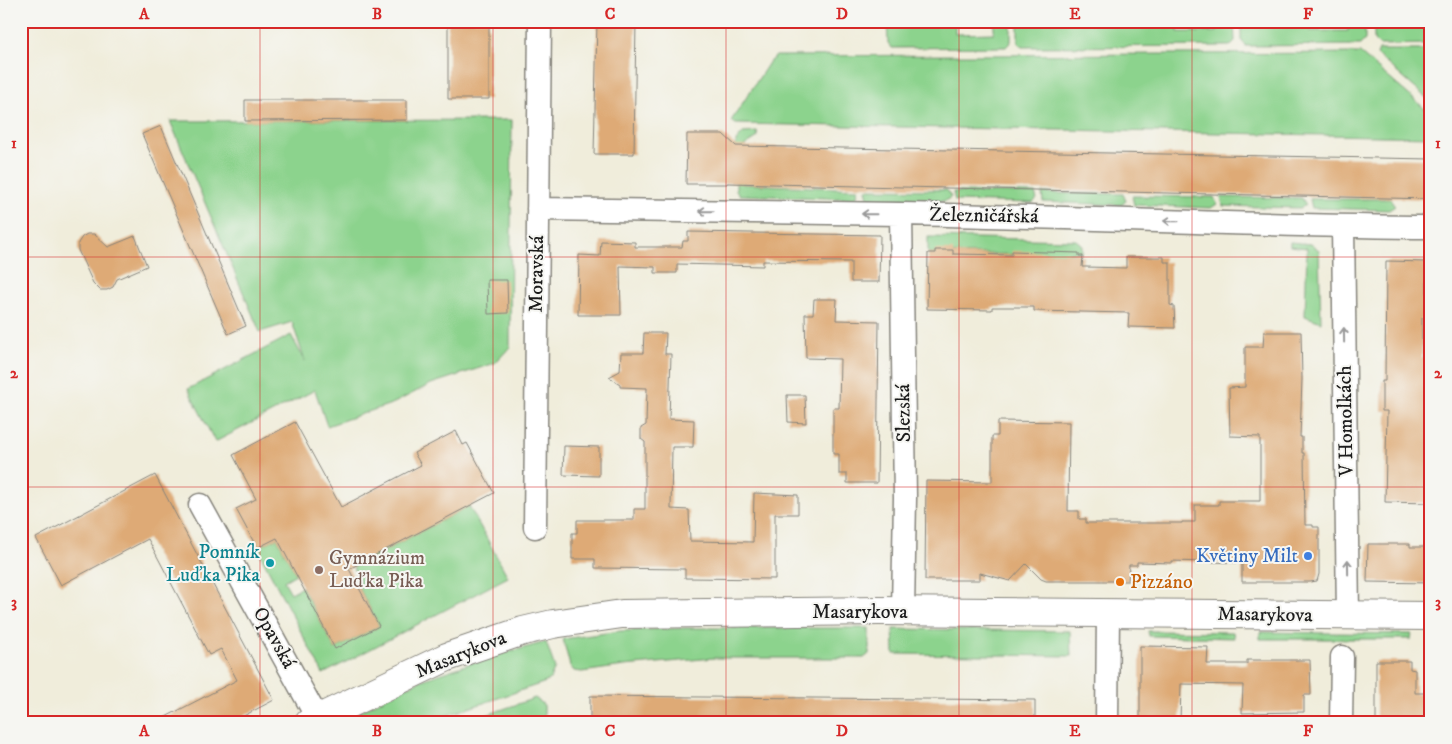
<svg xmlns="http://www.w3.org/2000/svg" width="1452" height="744" viewBox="0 0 1452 744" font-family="'IM FELL DW Pica',serif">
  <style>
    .green { fill: #8cd38d; stroke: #547854 }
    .building { fill: #deaa76 }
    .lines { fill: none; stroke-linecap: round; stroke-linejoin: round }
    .street-casing { stroke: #86847c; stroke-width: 25 }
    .secondary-casing { stroke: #86847c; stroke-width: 30 }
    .street { stroke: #fff; stroke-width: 22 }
    .secondary { stroke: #fff; stroke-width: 28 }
    .oneway { stroke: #999 }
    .grid { fill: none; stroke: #d62828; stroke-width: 1; stroke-opacity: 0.55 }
    .shop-dot { fill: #3f7fe0; stroke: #f6f6f2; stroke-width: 2 }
    .culture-dot { fill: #0f9aa8; stroke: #f6f6f2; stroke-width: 2 }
    .education-dot { fill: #8d6e63; stroke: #f6f6f2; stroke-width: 2 }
    .food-dot { fill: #e8710a; stroke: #f6f6f2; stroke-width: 2 }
    .labels { text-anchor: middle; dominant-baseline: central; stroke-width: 4; stroke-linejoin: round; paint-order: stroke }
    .street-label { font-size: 20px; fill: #1c1c1c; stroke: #f6f6f2 }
    .culture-label { font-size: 20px; fill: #0d838f; stroke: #f6f6f2; text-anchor: end }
    .shop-label { font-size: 20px; fill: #366cbe; stroke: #f6f6f2; text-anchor: end }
    .education-label { font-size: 20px; fill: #785e54; stroke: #f6f6f2; text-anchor: start }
    .food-label { font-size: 20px; fill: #c56008; stroke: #f6f6f2; text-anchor: start }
    .neatline { fill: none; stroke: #d62828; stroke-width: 2 }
    .grid-label { font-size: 16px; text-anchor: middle; font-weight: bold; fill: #d62828 }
  </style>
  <rect width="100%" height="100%" fill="#f6f6f2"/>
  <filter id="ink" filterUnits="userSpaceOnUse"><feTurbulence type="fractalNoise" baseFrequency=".02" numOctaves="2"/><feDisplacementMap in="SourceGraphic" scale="10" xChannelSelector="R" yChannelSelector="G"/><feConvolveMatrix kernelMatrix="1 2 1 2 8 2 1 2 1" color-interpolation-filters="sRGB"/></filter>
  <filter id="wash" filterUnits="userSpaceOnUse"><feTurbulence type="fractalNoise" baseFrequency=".0096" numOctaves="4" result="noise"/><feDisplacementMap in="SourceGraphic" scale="20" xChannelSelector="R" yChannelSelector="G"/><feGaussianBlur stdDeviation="1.12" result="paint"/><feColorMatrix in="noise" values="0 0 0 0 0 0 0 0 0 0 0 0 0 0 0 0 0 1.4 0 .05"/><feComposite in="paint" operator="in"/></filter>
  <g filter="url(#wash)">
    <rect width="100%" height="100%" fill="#f0eddb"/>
    <!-- green -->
    <path class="green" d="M887 21H955V34L994 33V21H1011V42L1006 47 892 48 888 43Z
      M1018 21H1178V32H1217V21H1234L1235 41 1230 46 1023 47 1018 43Z
      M1241 21H1309V31H1348V21H1365V40L1360 45 1246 46 1241 40Z
      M1374 21H1431V44L1379 45 1374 40Z
      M1379 50H1431V102L1377 55Z
      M1360 53 1431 114V137L736 124 731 121 770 61 776 56Z
      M512 120 510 347 495 363 431 384 394 403 327 426 315 390 215 442 188 389 291 335 305 361 292 322 260 332 170 121Z
      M757 132 758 137 744 146 743 184 858 189 857 196 854 199 740 195 736 190V141L743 133Z
      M866 189 947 190 951 197 945 201 868 198Z
      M953 192 1035 193 1037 199 1033 203 955 201Z
      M1042 193 1123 194 1126 201 1121 205 1043 202Z
      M1132 196 1214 197 1217 204 1211 208 1134 205Z
      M1221 197 1302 198 1306 205 1300 208 1223 206Z
      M1310 199H1391L1395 206 1389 210 1312 208Z
      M928 237 1076 240 1082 245V252H1069V256L1044 252V255L928 253Z
      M1290 242 1311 244 1319 250 1321 322 1305 316 1307 248 1290 246Z
      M469 506 508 577 323 674 257 548 277 538 296 574 284 581 291 593 302 587 335 649 379 626 357 584 360 582 353 567Z
      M686 628H869V654L864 658H714L624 666 582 672 574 671 570 666 563 639 620 631Z
      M893 629 1070 631 1071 656 894 654Z
      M1148 631 1233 632 1234 638 1149 636Z
      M1260 632 1412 634 1411 639H1260Z
      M546 642 555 668 550 679 546 682 424 723H365L360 711 419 681 483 659Z
      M535 698 544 705V723H463Z"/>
    <g id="blocks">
      <!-- building -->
      <path class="building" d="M448 21H488V26H489V99H448Z
        M597 21H636L634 154H594Z
        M245 100H407V120L245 121Z
        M161 126 246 326 228 334 142 134Z
        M687 134H723L736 146 1431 159V199L727 183V184H686Z
        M688 232 880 235 879 282H851V262L763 261V266L677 264V273H655V267L620 266 621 315H578L579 255 600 256 601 241 635 242V247H682L683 241H688Z
        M87 234H94L108 247 135 236 147 266 117 279 113 287 107 290H100L93 283 78 250V243L82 237Z
        M935 250H953V254L1012 255V251L1079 253V256H1083L1082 267H1086L1126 268V257H1164V262H1170V305L1174 306 1175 328 1128 327 1129 313 1034 311V307H992V310L927 309 928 253H935Z
        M1386 261 1427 262V317L1422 318V358H1429L1431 398V503L1385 502 1387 411H1382V381H1385Z
        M487 280H507L508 313 488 314Z
        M814 299H837L836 320 879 321 877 483H847V474H839V454H833V408H839L840 359 806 358 805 314H813Z
        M1264 332H1301L1302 379 1300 437H1302V453H1304L1305 525H1313V527H1319V574L1317 581 1310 582H1242V563L1172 561V563L1137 562V565H1129L1128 581H1046L1041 579 1026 564 1010 581 980 573V580H925L926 481 992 482V436H998V421L1069 422 1068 511H1079V519H1086V523H1182V522H1195V505H1219V501H1260V437L1230 436 1229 388 1245 387V347H1263Z
        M644 333H666L665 354H671L669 419 694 420 693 447H672L671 509 689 510 690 541 753 542 754 493 798 495V514H775V579L685 578V569L595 568V559H572V533H577V520H634V509H645V442L641 439V428L646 425 647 388 620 387V384L609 377 620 371 621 353H643Z
        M787 395H805L806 423 788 422Z
        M295 422 341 507 421 465 414 453 456 431 463 445 467 443 494 493 349 569 379 626 335 649 277 538 257 548 236 509 256 499 233 455Z
        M564 446 599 447V476L563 475Z
        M155 475 274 700 230 723H154L237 680 221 649 209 655 148 539 61 585 36 538Z
        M1368 544H1410V547H1431V583L1367 582Z
        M1140 646 1208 647 1207 664H1247V660H1310L1311 695H1304V712L1242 713 1243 685 1181 684 1180 723H1140Z
        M1376 661H1410V669L1415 670V693H1431V723H1376Z
        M590 696 1035 700V723H590Z"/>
    </g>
  </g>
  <g filter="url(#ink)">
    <use href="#blocks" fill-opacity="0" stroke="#86847c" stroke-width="1"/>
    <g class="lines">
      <!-- street casing -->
      <g class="street-casing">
        <path id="street" d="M538 209C659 211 780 213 901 214 1078 217 1254 226 1431 227
          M901 214 905 498 903 611
          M1343 226 1348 616
          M200 505 320 723
          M535 527 540 21
          M1107 723 1108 613
          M1341 723 1342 657"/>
      </g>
      <!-- secondary casing -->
      <g class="secondary-casing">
        <path id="secondary" d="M309 723 447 657 523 631 553 624 622 614 879 611 1431 616"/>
      </g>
      <!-- street -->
      <use href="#street" class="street"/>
      <!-- secondary -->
      <use href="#secondary" class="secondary"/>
    </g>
    <!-- one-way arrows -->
    <defs><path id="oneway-shaft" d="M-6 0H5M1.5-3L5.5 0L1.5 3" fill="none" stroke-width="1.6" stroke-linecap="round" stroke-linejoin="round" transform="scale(1.25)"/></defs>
    <g class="oneway">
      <use href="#oneway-shaft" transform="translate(706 211) rotate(-179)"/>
      <use href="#oneway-shaft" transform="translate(869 214) rotate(-179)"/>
      <use href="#oneway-shaft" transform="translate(1171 221) rotate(-179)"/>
      <use href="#oneway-shaft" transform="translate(1344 335) rotate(-91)"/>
      <use href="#oneway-shaft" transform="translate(1348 567) rotate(-91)"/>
    </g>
  </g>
  <!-- grid -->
  <path class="grid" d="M260 21V723M493 21V723M726 21V723M959 21V723M1192 21V723M21 257H1431M21 487H1431"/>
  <!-- markers -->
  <circle class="shop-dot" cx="1308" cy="556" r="5"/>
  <circle class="culture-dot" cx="270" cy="563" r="5"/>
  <circle class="education-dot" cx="319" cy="570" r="5"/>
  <circle class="food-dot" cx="1120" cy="582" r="5"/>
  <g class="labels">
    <!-- street labels -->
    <g class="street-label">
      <text transform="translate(984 216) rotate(1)">Železničářská</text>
      <text transform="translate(537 274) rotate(-89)">Moravská</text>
      <text transform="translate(904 413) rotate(-91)">Slezská</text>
      <text transform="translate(1346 421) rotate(-91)">V Homolkách</text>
      <text x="860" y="612">Masarykova</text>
      <text transform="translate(1265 615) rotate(1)">Masarykova</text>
      <text transform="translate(274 638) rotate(61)">Opavská</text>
      <text transform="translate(461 655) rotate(-22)">Masarykova</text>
    </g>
    <!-- culture labels -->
    <g class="culture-label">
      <text x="260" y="552">Pomník<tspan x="260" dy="23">Luďka Pika</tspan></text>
    </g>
    <!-- shop labels -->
    <g class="shop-label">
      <text x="1298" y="556">Květiny Milt</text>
    </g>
    <!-- education labels -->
    <g class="education-label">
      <text x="329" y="558">Gymnázium<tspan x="329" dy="23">Luďka Pika</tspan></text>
    </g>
    <!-- food labels -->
    <g class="food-label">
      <text x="1130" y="582">Pizzáno</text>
    </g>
  </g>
  <!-- margin -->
  <rect width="1452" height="744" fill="none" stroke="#f6f6f2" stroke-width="55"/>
  <rect x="28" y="28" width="1396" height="688" class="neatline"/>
  <g class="grid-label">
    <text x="144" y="19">A</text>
    <text x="377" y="19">B</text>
    <text x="610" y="19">C</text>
    <text x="842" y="19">D</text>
    <text x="1075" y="19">E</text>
    <text x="1308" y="19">F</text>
    <text x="14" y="148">1</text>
    <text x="1438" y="148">1</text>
    <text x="14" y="378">2</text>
    <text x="1438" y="378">2</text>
    <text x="14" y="607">3</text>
    <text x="1438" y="607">3</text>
    <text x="144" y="736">A</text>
    <text x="377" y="736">B</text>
    <text x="610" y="736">C</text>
    <text x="842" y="736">D</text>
    <text x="1075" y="736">E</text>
    <text x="1308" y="736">F</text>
  </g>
</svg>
